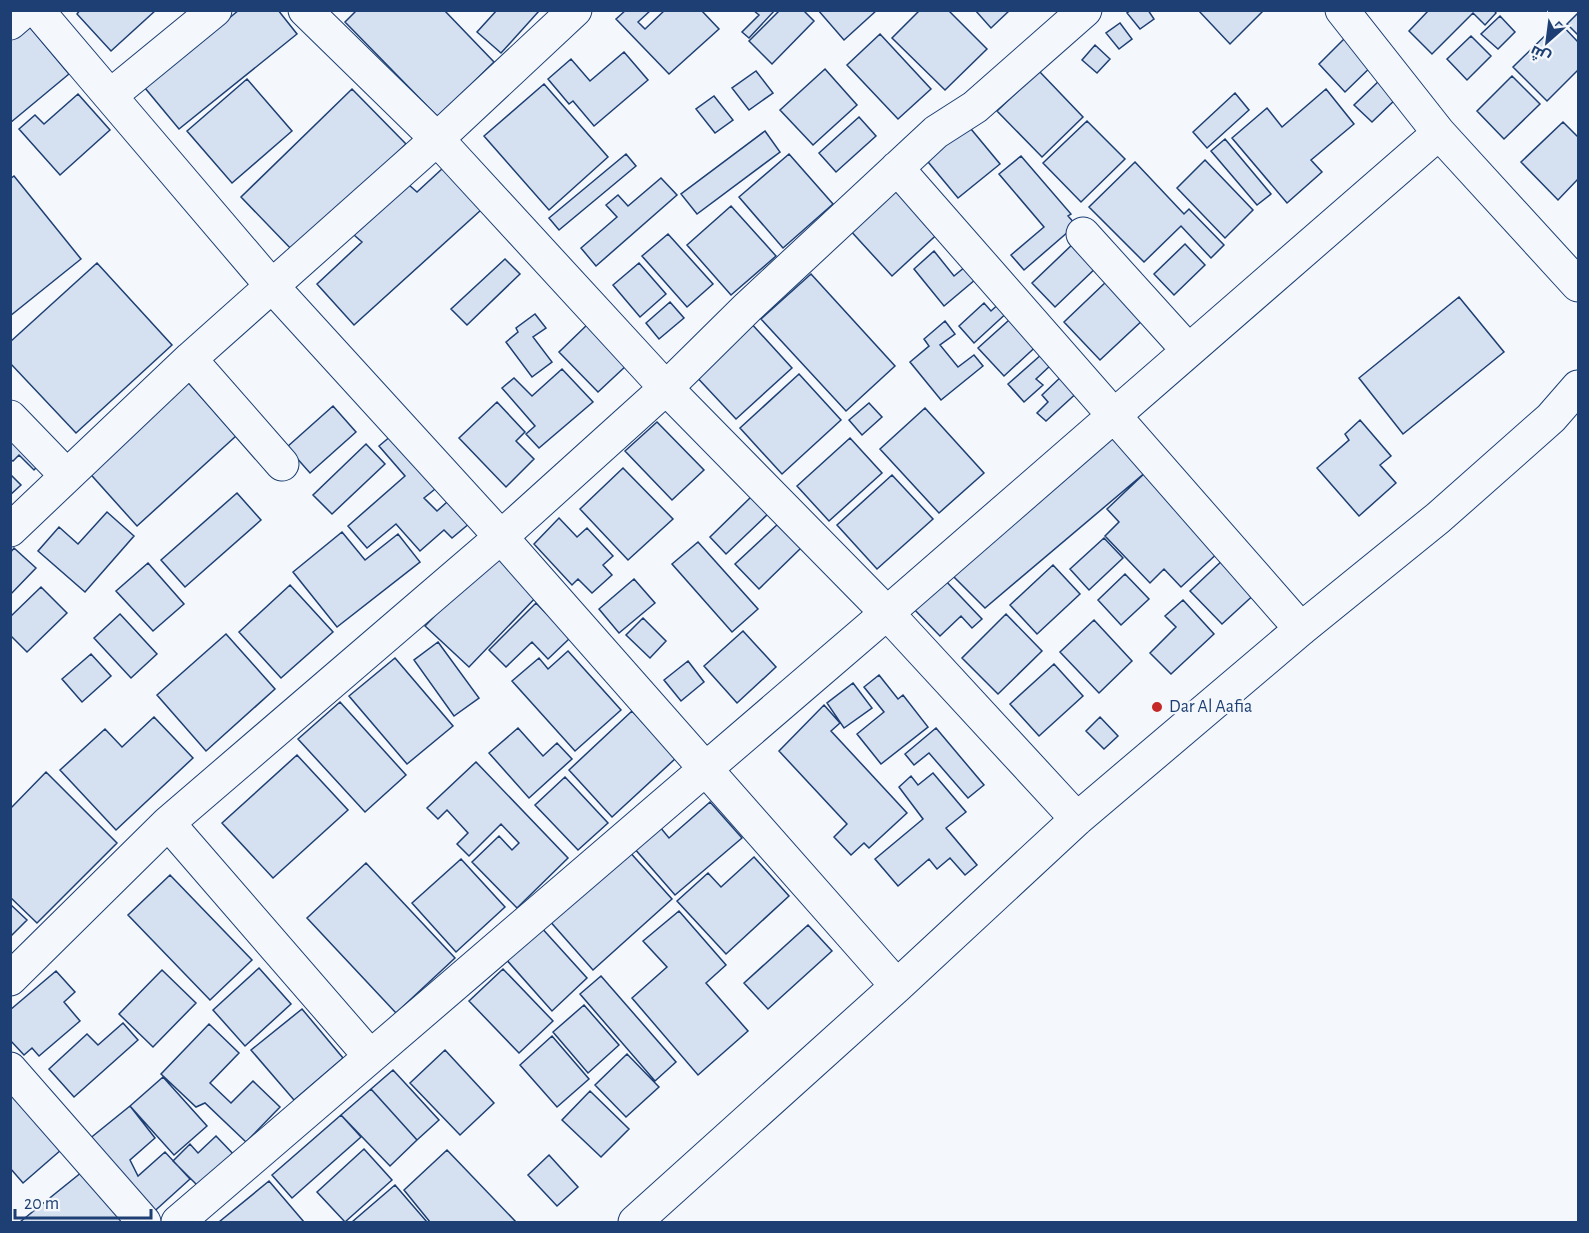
<svg xmlns="http://www.w3.org/2000/svg" width="1589" height="1233" viewBox="0 0 1589 1233" font-family="'Alegreya Sans',Cairo,sans-serif">
  <style>
    .building { fill: #d5e0f0; stroke: #1d3f73; stroke-width: 1.5 }
    .lines { fill: none; stroke-linecap: round; stroke-linejoin: round }
    .street-casing { stroke: #1d3f73; stroke-width: 35 }
    .street { stroke: #f4f7fb; stroke-width: 33 }
    .poi-dot { fill: #c62828; stroke: #f4f7fb; stroke-width: 2 }
    .labels { text-anchor: middle; dominant-baseline: central; stroke-width: 4.5; stroke-linejoin: round; paint-order: stroke }
    .poi-label { font-size: 18px; fill: #1d3f73; stroke: #f4f7fb; text-anchor: start }
  </style>
  <rect width="100%" height="100%" fill="#f4f7fb"/>
  <!-- building -->
  <path class="building" d="M80 10H156L111 51 77 14Z
    M239 10H278L297 34 179 129 145 88Z
    M357 10H444L494 62 438 117 345 22Z
    M497 10 539 11 501 53 477 32Z
    M626 10H651L638 22 645 29 665 10H701L719 29 669 74 616 19Z
    M775 10 749 38 742 32 759 15 753 10Z
    M780 10H803L814 21 772 64 749 41Z
    M818 10H877L844 40Z
    M920 10H948L987 49 945 90 892 38Z
    M975 10H1010L991 28Z
    M1131 10H1148L1154 19 1140 29 1127 13Z
    M1198 10H1264L1230 44Z
    M1429 10H1494L1496 13 1485 25 1473 13 1432 54 1409 31Z
    M1578 13V35L1567 24Z
    M1500 16 1515 32 1498 49 1481 34Z
    M1559 22 1578 42V70L1547 101 1513 67Z
    M1120 23 1132 39 1119 49 1106 33Z
    M27 24 69 74 10 123V38Z
    M1352 31 1379 59 1345 92 1319 64Z
    M880 34 931 89 898 119 847 65Z
    M1471 36 1491 56 1467 80 1447 59Z
    M1095 45 1110 59 1097 73 1082 60Z
    M624 52 648 80 594 126 573 101 569 104 548 79 571 59 590 81Z
    M825 69 857 105 813 145 780 110Z
    M756 71 773 93 749 110 732 88Z
    M1039 71 1083 117 1042 157 997 111Z
    M1512 76 1540 104 1504 139 1477 111Z
    M247 79 292 131 232 183 187 131Z
    M1381 79 1399 96 1372 122 1354 105Z
    M544 84 608 157 549 210 484 136Z
    M352 89 406 144 294 252 241 197Z
    M1326 89 1354 124 1311 160 1322 172 1287 203 1232 138 1267 108 1282 127Z
    M1235 93 1249 110 1207 148 1193 132Z
    M78 94 110 130 60 175 19 129 35 115 44 124Z
    M714 96 733 120 715 133 696 109Z
    M859 117 876 136 836 172 819 153Z
    M1087 121 1125 159 1081 202 1043 163Z
    M1563 122 1578 137V179L1558 200 1521 162Z
    M966 123 1000 164 958 198 924 157Z
    M765 131 780 152 697 214 681 194Z
    M1225 139 1271 194 1257 205 1211 151Z
    M626 154 636 166 559 230 549 218Z
    M789 154 833 204 783 248 739 197Z
    M1021 156 1071 214 1068 216 1076 225 1024 270 1011 255 1044 227 999 174Z
    M1205 160 1253 210 1225 238 1177 188Z
    M1135 162 1184 214 1189 209 1224 245 1211 258 1181 226 1144 262 1089 207Z
    M443 168 481 210 354 325 317 284 362 242 354 235 409 185 417 192Z
    M14 176 81 259 10 316V179Z
    M661 178 677 195 596 266 581 248 617 217 606 205 618 195 628 206Z
    M901 180 945 227 892 276 848 228Z
    M731 206 776 256 731 295 687 245Z
    M668 234 713 284 687 307 642 256Z
    M1077 240 1100 264 1055 307 1032 283Z
    M1185 244 1205 265 1174 295 1154 274Z
    M934 251 954 276 971 262 982 274 944 306 914 269Z
    M505 259 520 274 467 325 451 309Z
    M97 263 172 345 76 433 10 363V342Z
    M639 263 666 294 640 317 613 285Z
    M811 274 895 366 846 411 761 319Z
    M1108 280 1145 318 1100 360 1064 322Z
    M1459 297 1504 352 1403 434 1359 378Z
    M1003 300 1011 309 974 343 959 326 984 303 991 311Z
    M670 302 684 318 659 339 646 323Z
    M1018 312 1043 340 1004 376 978 348Z
    M535 314 546 328 533 337 552 362 532 377 506 342 518 332 516 328Z
    M749 321 792 368 736 419 693 373Z
    M945 321 955 334 940 345 958 367 974 355 983 366 941 400 910 362 929 346 924 339Z
    M589 323 628 364 598 392 559 352Z
    M1042 354 1051 365 1036 379 1043 385 1024 402 1008 384Z
    M562 369 593 402 539 448 526 434 535 426 502 388 514 378 532 396Z
    M1066 372 1081 389 1046 421 1037 413 1048 402 1042 395Z
    M799 374 841 420 782 474 740 428Z
    M185 379 236 436 137 526 85 468Z
    M497 402 525 432 516 441 534 459 506 487 459 438Z
    M869 403 882 417 862 435 849 420Z
    M333 406 356 432 310 473 287 447Z
    M925 408 984 473 939 513 880 449Z
    M1360 420 1391 456 1380 465 1396 483 1359 516 1317 468 1349 440 1345 434Z
    M657 422 704 470 672 500 625 451Z
    M10 425 45 458 34 470 19 455 13 461 10 459Z
    M398 430 445 481 424 498 437 511 456 494 476 518 452 538 444 530 420 551 396 524 367 548 348 526 405 476 379 446Z
    M1111 430 1147 471 985 608 943 566Z
    M850 438 882 473 829 521 797 486Z
    M366 444 385 464 332 514 313 495Z
    M623 468 673 519 628 560 580 509Z
    M1147 471 1221 550 1181 587 1164 569 1150 583 1105 536 1119 522 1107 509Z
    M10 474 21 485 10 495Z
    M892 475 933 519 877 569 837 525Z
    M237 493 261 520 185 587 161 560Z
    M753 495 770 512 726 554 710 537Z
    M107 512 134 536 85 592 38 551 59 527 78 544Z
    M559 518 577 537 587 528 613 556 603 565 612 575 592 593 578 579 572 585 534 544Z
    M779 523 802 547 759 589 735 564Z
    M342 532 365 560 398 534 420 562 337 627 293 572Z
    M1104 538 1123 558 1089 590 1070 569Z
    M698 542 758 609 732 632 672 564Z
    M14 548 36 568 10 595V553Z
    M496 552 540 593 469 667 425 626Z
    M1226 557 1258 591 1222 624 1190 591Z
    M148 563 184 604 153 631 116 591Z
    M1053 565 1080 594 1037 634 1010 605Z
    M1125 574 1149 599 1121 625 1098 600Z
    M942 577 982 619 972 628 961 616 940 636 911 606Z
    M634 579 655 603 619 633 599 609Z
    M290 585 333 632 281 678 239 632Z
    M41 587 67 613 27 652 10 635V617Z
    M1183 600 1214 634 1171 674 1150 653 1176 627 1165 616Z
    M536 603 570 638 548 659 532 642 506 667 489 650Z
    M120 614 157 654 131 678 94 638Z
    M1006 614 1042 651 998 694 962 658Z
    M643 618 666 641 650 658 626 635Z
    M1094 620 1132 661 1099 693 1060 652Z
    M743 631 776 667 737 703 704 666Z
    M226 634 275 689 206 751 157 695Z
    M438 642 479 698 454 716 414 660Z
    M568 651 621 710 575 751 512 681 539 658 548 669Z
    M91 654 111 676 82 702 62 679Z
    M395 658 453 726 407 764 349 696Z
    M688 661 704 682 681 701 664 680Z
    M1054 664 1083 696 1039 736 1010 704Z
    M879 675 898 699 903 695 928 727 881 764 857 734 884 712 864 687Z
    M853 683 872 708 844 728 827 703Z
    M340 702 406 775 365 812 298 739Z
    M824 705 840 723 831 731 907 813 869 848 864 843 851 855 834 837 847 824 779 751Z
    M632 711 676 758 612 817 569 770Z
    M154 717 193 758 116 830 60 770 105 729 122 747Z
    M1100 717 1118 736 1104 749 1086 731Z
    M518 728 543 756 557 743 572 759 529 798 489 753Z
    M936 728 984 785 968 798 929 753 914 765 905 754Z
    M297 755 348 810 273 878 222 823Z
    M476 762 568 858 517 908 472 862 499 836 512 850 519 843 501 824 469 856 457 844 468 833 447 810 438 819 427 808Z
    M46 772 117 843 37 923 10 897V809Z
    M933 773 966 812 946 828 977 865 965 875 950 858 937 869 929 859 898 886 875 859 923 819 899 787 911 776 918 785Z
    M565 777 608 823 578 850 535 805Z
    M710 802 742 838 675 895 634 848 660 827 669 838Z
    M627 849 672 899 593 970 548 919Z
    M754 857 789 896 726 954 677 901 708 873 721 887Z
    M461 859 505 907 456 952 412 903Z
    M366 863 455 958 396 1013 307 918Z
    M170 875 252 960 210 1000 128 915Z
    M10 904 27 920 10 937Z
    M679 911 726 965 706 983 748 1031 698 1075 632 998 667 967 643 941Z
    M539 925 587 978 552 1011 504 957Z
    M808 925 832 951 768 1009 744 983Z
    M259 968 291 1004 245 1046 213 1010Z
    M503 969 553 1021 519 1053 469 1001Z
    M162 970 196 1003 153 1047 119 1014Z
    M56 971 75 992 64 1002 80 1021 39 1056 32 1048 24 1055 10 1040V1010Z
    M601 976 676 1062 655 1081 580 994Z
    M584 1005 619 1045 588 1073 553 1032Z
    M302 1009 343 1058 294 1100 251 1050Z
    M123 1023 138 1040 74 1097 49 1069 87 1034 98 1045Z
    M209 1024 239 1053 210 1083 231 1103 253 1081 280 1107 246 1142 205 1103 196 1107 161 1074Z
    M552 1036 589 1079 557 1107 520 1065Z
    M445 1050 494 1103 460 1135 410 1083Z
    M627 1054 659 1087 626 1117 595 1085Z
    M393 1070 439 1120 417 1140 371 1089Z
    M10 1076 69 1143 23 1183 10 1168Z
    M163 1077 207 1126 174 1155 130 1106Z
    M371 1089 417 1140 390 1166 341 1115Z
    M590 1091 629 1129 601 1157 562 1120Z
    M130 1106 155 1138 130 1160 138 1176 165 1152 190 1179 148 1217 83 1144Z
    M341 1115 361 1137 292 1198 272 1175Z
    M216 1136 238 1159 204 1192 173 1161 190 1144 198 1153Z
    M364 1149 392 1180 345 1222 317 1192Z
    M447 1150 516 1222H430L404 1190Z
    M549 1155 578 1187 557 1206 528 1175Z
    M82 1172 124 1222H20Z
    M269 1181 304 1222H219Z
    M395 1185 427 1222H352Z"/>
  <g class="lines">
    <!-- street casing -->
    <g class="street-casing">
      <path id="street" d="M37 10 110 96
        M215 10 110 96 271 285 501 537 897 986
        M305 10 437 139 666 388 887 613 1077 819
        M1342 10 1439 133 1578 285
        M10 23 25 10
        M897 168 1301 629
        M1083 234 1188 350
        M190 359 282 464
        M10 417 66 475
        M10 530 190 359 437 139 575 10
        M168 823 370 1056
        M10 979 168 823 501 537 666 388 748 307 936 132 975 107 1085 10
        M10 1069 144 1222
        M178 1222 887 613 1439 133
        M635 1222 897 986 1077 819 1301 629 1438 518 1551 418 1578 387"/>
    </g>
    <!-- street -->
    <use href="#street" class="street"/>
  </g>
  <!-- markers -->
  <circle class="poi-dot" cx="1157" cy="707" r="6"/>
  <g class="labels">
    <!-- poi labels -->
    <g class="poi-label">
      <text x="1169" y="707">Dar Al Aafia</text>
    </g>
  </g>
  <!-- border -->
  <rect width="1589" height="1233" fill="none" stroke="#1d3f73" stroke-width="24"/>
  <!-- north arrow -->
  <g transform="translate(1547 42) rotate(208)" stroke="#f4f7fb" stroke-width="4.5" paint-order="stroke">
  <path d="M0-4.5L10 22L0 15L-10 22Z" fill="#1d3f73"/>
  <text y="-9" font-size="16" font-weight="bold" text-anchor="middle" fill="#1d3f73">ش</text>
  </g>
  <!-- scale -->
  <path d="M15 1209v9h136v-9" fill="none" stroke="#1d3f73" stroke-width="3"/>
  <text x="24" y="1209" font-size="18" fill="#1d3f73" stroke="#f4f7fb" stroke-width="4.5" paint-order="stroke">20 m</text>
</svg>
